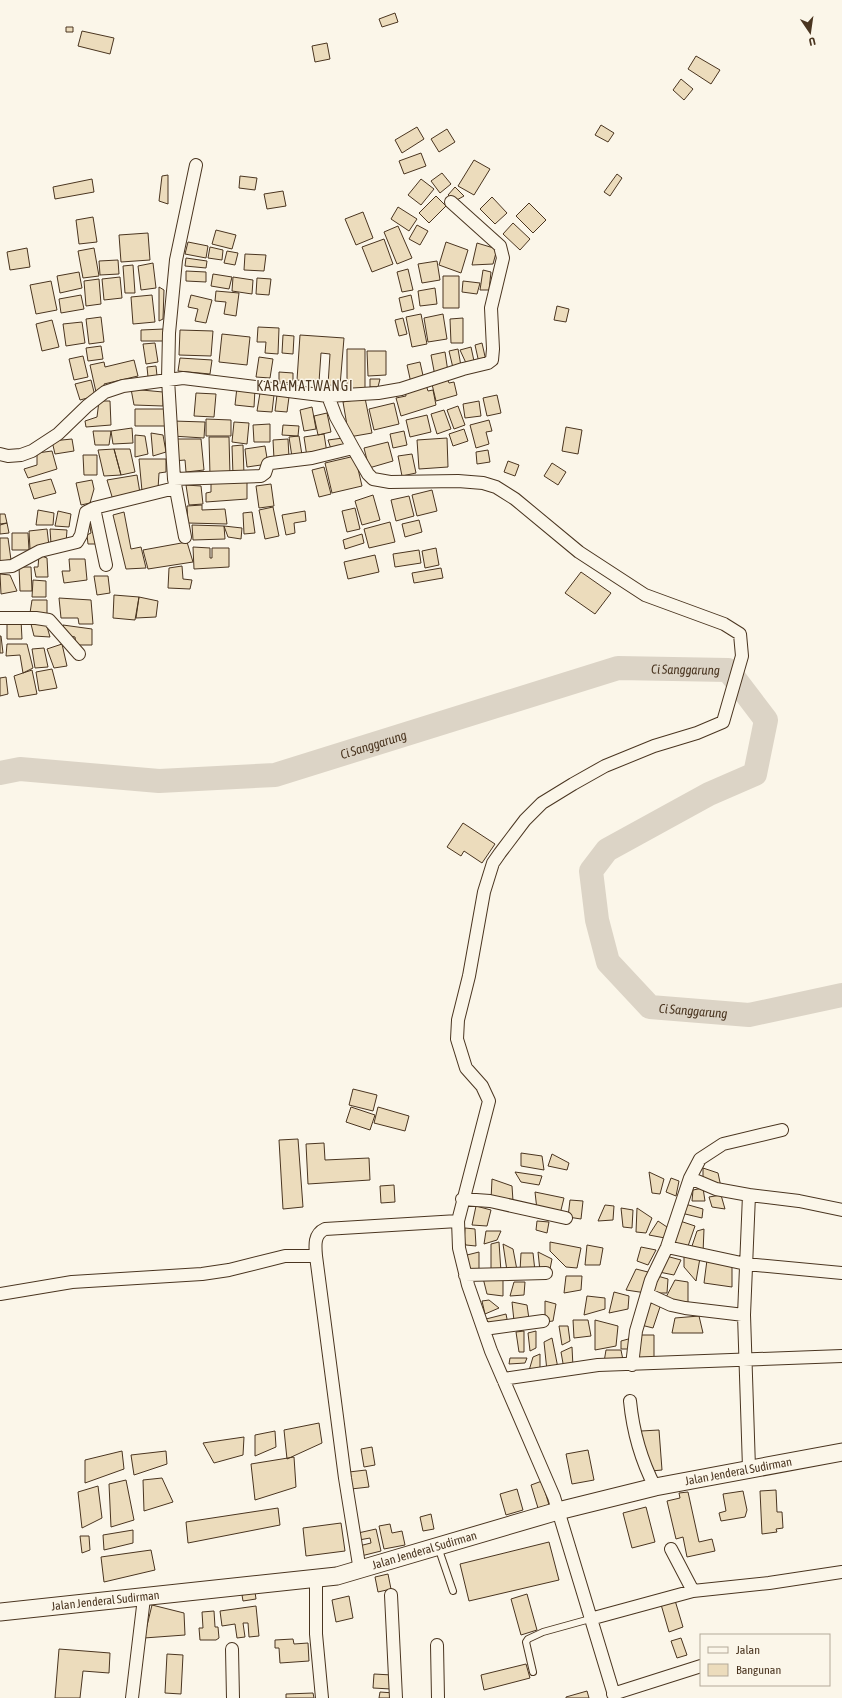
<svg xmlns="http://www.w3.org/2000/svg" width="842" height="1698" viewBox="0 0 842 1698" font-family="'Asap Condensed',sans-serif">
  <style>
    .lines { fill: none; stroke-linecap: round; stroke-linejoin: round }
    .river { stroke: #dcd4c6; stroke-width: 24 }
    .building { fill: #ecdcbc; stroke: #4a3520 }
    .service-casing { stroke: #4a3520; stroke-width: 8 }
    .minor-casing { stroke: #4a3520; stroke-width: 14 }
    .secondary-casing { stroke: #4a3520; stroke-width: 19 }
    .service { stroke: #fbf6e9; stroke-width: 6 }
    .minor { stroke: #fbf6e9; stroke-width: 12 }
    .secondary { stroke: #fbf6e9; stroke-width: 17 }
    .labels { text-anchor: middle; dominant-baseline: central; stroke-width: 3; stroke-linejoin: round; paint-order: stroke }
    .street-label { font-size: 12px; fill: #4a3520; stroke: #fbf6e9 }
    .water-label { font-size: 13px; font-style: italic; fill: #4a3520; stroke: #fbf6e9 }
    .quarter-label { font-size: 14px; letter-spacing: 1px; fill: #4a3520; stroke: #fbf6e9 }
  </style>
  <rect width="100%" height="100%" fill="#fbf6e9"/>
  <g class="lines">
    <!-- river -->
    <path class="river" id="s1" d="M0 773 20 769 159 781 275 775 618 668 728 670 766 720 755 774 709 794 607 850 591 871 597 920 608 962 650 1007 749 1015 842 995"/>
  </g>
  <!-- building -->
  <path class="building" d="M395 13 398 22 382 27 379 19Z
    M66 27H73V32H66Z
    M82 31 114 38 110 54 78 46Z
    M327 43 330 59 315 62 312 46Z
    M696 56 720 70 711 84 688 69Z
    M681 79 693 89 684 100 673 90Z
    M601 125 614 133 608 142 595 135Z
    M417 127 424 139 402 153 395 140Z
    M447 129 455 142 439 152 431 139Z
    M421 153 426 166 404 174 399 161Z
    M474 160 490 169 474 195 458 186Z
    M442 173 451 184 440 193 431 181Z
    M617 174 622 178 610 196 604 192Z
    M168 175V204L159 201 162 176Z
    M240 176 257 178 255 190 239 188Z
    M92 179 94 192 55 199 53 187Z
    M421 179 434 189 421 205 408 195Z
    M455 187 464 196 455 201 448 195Z
    M283 191 286 206 267 209 264 194Z
    M436 196 446 206 429 223 419 213Z
    M492 197 507 213 495 224 480 209Z
    M529 203 546 220 533 233 516 216Z
    M398 207 417 219 409 231 391 219Z
    M363 212 373 238 356 245 345 219Z
    M93 217 97 242 79 244 76 220Z
    M513 223 530 239 520 250 503 234Z
    M417 225 428 231 420 245 409 239Z
    M398 226 412 258 397 264 384 232Z
    M216 230 236 235 232 249 212 244Z
    M148 233 150 260 121 262 119 235Z
    M384 239 393 264 372 272 362 247Z
    M188 242 208 246 206 258 185 254Z
    M446 242 468 250 461 273 439 265Z
    M477 243 497 249 493 264 472 265Z
    M210 247 223 250 222 260 208 258Z
    M27 248 30 267 10 270 7 252Z
    M94 248 99 276 83 278 78 251Z
    M227 251 238 253 235 265 224 263Z
    M245 254 266 255 264 271 244 270Z
    M186 258 207 261 206 268 185 266Z
    M118 260 119 274 100 275 99 261Z
    M437 261 440 280 422 283 418 264Z
    M153 263 156 288 141 290 138 266Z
    M133 265 135 293H125L123 266Z
    M408 269 413 290 402 292 397 272Z
    M483 270 491 272 489 290H480Z
    M186 271 206 272V282L186 281Z
    M79 272 82 288 60 293 57 276Z
    M213 274 232 277 229 289 211 286Z
    M443 276H459V308H443Z
    M120 277 122 298 104 300 102 279Z
    M233 277 253 280 252 294 232 291Z
    M257 278 271 279 269 295 256 294Z
    M99 279 101 304 86 306 84 281Z
    M51 281 57 310 36 314 30 285Z
    M463 281 480 283 477 294 462 292Z
    M159 287 164 290 163 319 159 321Z
    M435 288 437 304 420 306 418 291Z
    M216 291 239 293 236 316 224 314 226 302 215 301Z
    M81 295 84 309 61 313 59 299Z
    M152 295 155 322 133 324 131 297Z
    M191 295 212 300 206 323 195 321 198 309 188 307Z
    M411 295 414 309 402 312 399 298Z
    M557 306 569 309 566 322 554 320Z
    M421 314 427 344 412 347 406 317Z
    M443 314 447 339 428 342 424 318Z
    M101 317 104 342 89 344 86 319Z
    M403 318 407 334 399 336 395 320Z
    M463 318V343H451L450 319Z
    M52 320 59 347 42 351 36 324Z
    M82 322 85 343 66 346 63 324Z
    M258 327 279 328 278 354 265 353 266 342H257Z
    M164 329V341H141V330Z
    M180 330 213 331 211 356 179 355Z
    M222 334 250 337 247 365 219 362Z
    M283 335 294 336 293 354 282 353Z
    M300 335 344 338 340 386 328 385 330 354 321 353 319 382 297 380Z
    M155 343 158 362 146 364 143 344Z
    M482 343 486 361 479 363 475 345Z
    M101 346 103 359 88 361 86 348Z
    M471 347 474 361 466 363 460 350Z
    M347 349H365V390H347Z
    M458 349 461 366 453 368 449 351Z
    M367 351H386V375L368 376Z
    M445 352 448 372 435 376 431 355Z
    M83 356 88 377 74 380 69 359Z
    M259 357 273 359 270 378 256 377Z
    M180 358 212 360 210 374 178 371Z
    M134 360 138 376 104 384 105 390 96 392 90 365 104 362 105 367Z
    M420 362 424 380 411 383 407 365Z
    M156 366 157 376 148 377 147 367Z
    M279 372 293 373V383L279 382Z
    M446 376 449 383 454 382 457 395 436 401 431 380Z
    M370 379H380L378 387H370Z
    M91 380 95 396 80 400 75 384Z
    M426 385 428 391 433 390 436 405 401 416 396 398 406 396 405 390Z
    M237 387 255 389 254 407 235 405Z
    M131 389 163 392V406L134 405Z
    M196 393 216 394 214 417 194 416Z
    M260 393 274 395 272 412 257 411Z
    M277 395 289 397 287 412 275 411Z
    M497 395 501 413 487 416 483 398Z
    M365 398 372 433 349 437 343 402Z
    M99 401H110L111 425 86 427 85 421 97 417Z
    M479 401 481 416 465 418 463 404Z
    M394 403 399 424 374 430 369 409Z
    M458 406 465 425 454 429 447 410Z
    M312 407 316 429 304 431 300 410Z
    M135 409H164L165 426H135Z
    M444 410 451 429 437 434 431 414Z
    M327 413 331 432 318 435 314 416Z
    M427 415 431 432 410 437 406 420Z
    M206 419 231 420V436H206Z
    M489 420 492 431 486 432 489 444 476 448 470 425Z
    M173 421 205 422 204 438 172 436Z
    M234 422 249 423 247 444 232 442Z
    M270 424V442H254L253 425Z
    M283 425 299 426 298 436 282 435Z
    M566 427 582 430 578 454 562 451Z
    M132 428 133 443 113 444 111 431Z
    M464 429 468 441 453 446 449 434Z
    M93 431H111L109 445H95Z
    M404 431 407 445 393 448 390 434Z
    M151 433 163 435 166 452 153 456Z
    M324 434 327 453 307 457 304 437Z
    M135 435 145 436 148 454 135 457Z
    M299 436 302 455 292 457 289 437Z
    M209 437H229L230 475H210Z
    M343 438 344 447 331 449 328 440Z
    M447 438 448 467 419 469 417 440Z
    M72 439 74 451 55 454 52 441Z
    M173 439H201L204 470 186 472 185 460 173 461Z
    M288 439 289 458 274 459 273 440Z
    M388 442 393 461 369 468 364 448Z
    M243 445 244 475H233L232 446Z
    M265 446 268 464 247 467 245 449Z
    M114 449H130L135 472 121 475Z
    M114 449 121 475 104 476 98 450Z
    M488 450 490 462 477 464 476 452Z
    M52 451 57 469 28 478 24 469 37 465V453Z
    M412 454 416 473 402 476 398 456Z
    M83 455H97V475H84Z
    M355 456 362 486 332 493 325 463Z
    M139 459H166V472L159 473 158 489 142 491Z
    M508 461 519 465 515 476 504 472Z
    M552 463 566 472 558 485 544 476Z
    M324 467 331 494 319 497 312 470Z
    M137 475 140 493 113 500 107 480Z
    M51 479 56 493 34 499 29 484Z
    M92 480 94 489 90 503 81 505 76 483Z
    M247 482V499L206 502V493L211 492V483Z
    M271 484 274 506 259 508 256 486Z
    M186 485 201 486 203 504 189 505Z
    M432 490 437 511 417 516 412 495Z
    M373 495 380 520 362 525 355 501Z
    M409 496 414 516 396 521 391 500Z
    M202 505V510L225 509 227 524 188 523 187 506Z
    M273 507 279 536 265 539 259 510Z
    M355 508 360 529 347 532 342 511Z
    M38 510 54 513 53 525H36Z
    M58 511 71 514 69 527 55 526Z
    M305 511 306 521 294 523 295 533 286 535 282 515Z
    M124 512 131 549 141 547 146 568 126 569 113 515Z
    M252 512 255 533 244 534 243 513Z
    M0 514H5L7 523 0 524Z
    M95 518 98 544H88L87 535 91 533 89 520Z
    M419 520 422 532 405 537 402 524Z
    M390 522 395 542 369 548 364 529Z
    M7 523 9 533 0 534V525Z
    M192 525 224 526 225 539 193 540Z
    M224 526 242 528 241 539 228 537Z
    M47 529 49 546 30 549 29 531Z
    M50 529 67 530 66 543 51 544Z
    M12 533H28L29 550H12Z
    M362 534 364 543 345 549 343 540Z
    M0 538H8L11 560 0 561Z
    M187 542 193 562 148 569 143 550Z
    M193 547 210 548V558H212V548H229V567L194 569Z
    M436 548 439 565 425 568 422 551Z
    M419 550 421 563 395 567 393 554Z
    M39 555 47 558 48 577H36L34 567H38Z
    M375 555 379 572 348 579 344 562Z
    M69 559H85L87 580 64 583 62 571H70Z
    M182 566 183 579 192 580 190 589 168 588 169 568Z
    M19 567H31L32 591H20Z
    M441 568 443 578 414 583 412 573Z
    M581 572 611 593 595 614 565 593Z
    M0 574 10 575 17 591 1 594Z
    M94 576H108L110 593 97 595Z
    M33 580 46 581V597H32Z
    M114 595 139 597 135 620 113 618Z
    M139 597 158 601 156 617 136 618Z
    M59 598 91 600 93 624H79L78 618H61Z
    M32 600H47V614L30 613Z
    M7 620H21L22 639H7Z
    M46 623 50 637 34 636 31 624Z
    M63 625 92 629V645H76L75 637 66 635Z
    M0 636H1L3 653H0Z
    M7 644H27L33 668 23 673 20 655 6 656Z
    M62 644 67 666 54 668 47 649Z
    M44 648 48 667 35 668 32 649Z
    M52 669 57 688 39 691 36 672Z
    M32 670 37 694 19 697 14 676Z
    M6 677 8 694 0 696V678Z
    M463 823 495 844 482 863 464 851 461 856 447 847Z
    M353 1089 377 1095 373 1111 349 1105Z
    M351 1107 375 1115 370 1130 346 1122Z
    M378 1107 409 1116 405 1131 374 1123Z
    M298 1139 303 1207 283 1209 279 1140Z
    M324 1143 325 1160 369 1158 370 1180 308 1184 306 1144Z
    M521 1153 542 1156 544 1170 521 1166Z
    M552 1154 569 1163 567 1170 548 1166Z
    M703 1168 718 1173 721 1187 703 1183Z
    M515 1172 542 1176 539 1185 521 1182Z
    M649 1172 664 1179 660 1194 652 1193Z
    M671 1178 679 1181 676 1196 666 1192Z
    M492 1179 512 1186 513 1201 491 1200Z
    M394 1185 395 1202 381 1203 380 1186Z
    M703 1188 705 1201H692L693 1190Z
    M535 1192 564 1198 560 1214 537 1210Z
    M721 1195 725 1209 712 1207 709 1197Z
    M570 1200 583 1201 581 1219 568 1217Z
    M685 1204 703 1209 702 1218 681 1213Z
    M605 1205 614 1206 613 1220 598 1221Z
    M476 1206 491 1210 487 1226 472 1225Z
    M621 1208 633 1210 632 1228 623 1227Z
    M637 1208 652 1218 646 1233 636 1232Z
    M677 1220 695 1226 687 1249 672 1245Z
    M537 1221 549 1222 547 1233 536 1230Z
    M658 1221 667 1227 665 1238 649 1235Z
    M465 1228 475 1229 476 1246 466 1245 464 1242Z
    M704 1229 703 1253 691 1249 697 1231Z
    M486 1231H501L497 1240 484 1244Z
    M499 1242 501 1272 491 1271V1244Z
    M550 1242 581 1248 577 1268 566 1267 550 1251Z
    M503 1244 513 1249 517 1270 507 1271Z
    M587 1245 603 1248 600 1265H585Z
    M641 1247 656 1250 648 1265 637 1261Z
    M479 1252V1271L470 1270 467 1255Z
    M538 1252 552 1259 550 1269 540 1271Z
    M521 1253H533L535 1271H520Z
    M666 1256 681 1260 674 1275 659 1272Z
    M684 1256 700 1258 696 1281 684 1267Z
    M707 1260 732 1265V1287L704 1283Z
    M636 1269 648 1272 646 1293 626 1290Z
    M654 1275 668 1279 667 1293H654Z
    M566 1276H582L581 1290 564 1293Z
    M483 1278 503 1280V1296L487 1294Z
    M675 1280 688 1282V1305L664 1301Z
    M514 1282H525L524 1295 510 1296Z
    M614 1292 629 1296 628 1309 609 1313Z
    M587 1296 605 1298V1309L584 1315Z
    M489 1300 499 1308 485 1314 482 1301Z
    M545 1301 556 1304 553 1321 545 1322Z
    M648 1301 661 1304 653 1328 641 1325Z
    M512 1302 527 1305 529 1319 514 1321Z
    M506 1314 508 1324 490 1325 486 1319Z
    M699 1316 703 1333H672L675 1318Z
    M573 1320H588L591 1336 574 1338Z
    M595 1320 618 1326 616 1346 595 1350Z
    M559 1326H568L570 1341 562 1345Z
    M524 1331V1352H519L516 1332Z
    M536 1331V1348L530 1351 528 1333Z
    M638 1335H654V1361L639 1362Z
    M552 1338 558 1368 547 1371 544 1342Z
    M632 1338V1349H621V1341Z
    M572 1347 573 1367 564 1369 561 1352Z
    M606 1350H621L623 1360 604 1362Z
    M540 1354V1372L528 1374 533 1357Z
    M510 1358H527L525 1363 509 1364Z
    M319 1423 322 1443 287 1459 284 1430Z
    M659 1430 662 1470 651 1471 644 1463 641 1431Z
    M275 1431 276 1447 255 1456V1435Z
    M244 1437 243 1455 214 1463 203 1443Z
    M372 1447 375 1465 364 1467 361 1449Z
    M588 1450 594 1480 572 1484 566 1454Z
    M122 1451 124 1469 85 1483V1460Z
    M166 1451 167 1464 134 1475 131 1455Z
    M294 1457 296 1487 255 1500 251 1464Z
    M366 1470 369 1487 351 1489 349 1472Z
    M162 1478 173 1502 144 1511 143 1480Z
    M126 1480 134 1520 111 1527 109 1484Z
    M542 1481 549 1505 538 1508 531 1485Z
    M98 1486 102 1518 82 1528 78 1492Z
    M517 1489 523 1510 506 1515 500 1494Z
    M776 1490 777 1512H782L783 1528 776 1529 777 1532 762 1534 760 1491Z
    M743 1491 747 1510 745 1517 721 1521 719 1513 726 1511 723 1494Z
    M688 1492 699 1542 712 1539 715 1551 687 1557 683 1537 676 1539 667 1501 680 1498 679 1493Z
    M646 1507 655 1542 632 1548 623 1513Z
    M278 1508 280 1525 188 1543 186 1522Z
    M431 1514 434 1529 423 1531 420 1517Z
    M341 1523 345 1551 306 1556 303 1528Z
    M390 1524 392 1533 402 1531 405 1545 384 1549 379 1526Z
    M376 1529 381 1551 361 1556 359 1546 371 1543 370 1538 359 1540 358 1533Z
    M133 1530V1543L104 1550 103 1535Z
    M80 1536H89L90 1550 82 1553Z
    M549 1542 559 1580 469 1601 460 1564Z
    M151 1550 155 1570 104 1582 101 1557Z
    M388 1574 391 1589 378 1592 375 1577Z
    M255 1592 256 1599 243 1601 242 1595Z
    M527 1594 537 1630 521 1635 511 1599Z
    M349 1596 353 1618 336 1622 332 1600Z
    M674 1597 683 1627 669 1632 660 1601Z
    M152 1605 184 1613 185 1635 144 1638Z
    M256 1606 259 1636 249 1637 248 1623H243L245 1637 237 1638 235 1624 222 1626 220 1611Z
    M214 1611 215 1627H218L219 1638 216 1640H200L199 1628H203L202 1612Z
    M681 1638 687 1655 677 1658 671 1641Z
    M293 1639 294 1644 308 1643 309 1661 280 1663 279 1648H275V1640Z
    M59 1649 110 1653 109 1673 83 1671 80 1698H55Z
    M167 1654 183 1655 181 1694 165 1693Z
    M526 1664 530 1678 484 1690 481 1675Z
    M374 1674 392 1675 391 1689 373 1688Z
    M587 1691 589 1698H566V1697Z
    M380 1692 394 1693V1698H379Z
    M313 1693 314 1698H286V1694Z"/>
  <g class="lines">
    <!-- service casing -->
    <g class="service-casing">
      <path id="service" d="M438 1547 453 1591
        M533 1672 526 1642 528 1639 543 1632 590 1619"/>
    </g>
    <!-- minor casing -->
    <g class="minor-casing">
      <path id="minor" d="M328 396 378 393 401 389 463 369 488 363 492 360 493 349 491 308 503 258 500 246 451 202
        M0 454 8 456 21 455 32 451 58 434 87 406 105 392 123 386 183 378 328 396 336 417 353 448 368 474 373 479 390 482 458 481 483 483 496 487 515 499 579 552 645 595 724 624 740 634 742 656 723 722 697 733 654 746 605 766 573 784 542 803 525 820 500 853 493 863 484 892 469 976 458 1020 457 1039 466 1068 482 1086 489 1101 458 1221 459 1248 468 1285 491 1351 554 1497 615 1698
        M174 479 261 476 265 473 268 464 271 463 312 458 353 448
        M185 537 174 479 168 379 169 333 176 260 196 165
        M106 565 94 508 175 488
        M0 567 12 566 40 551 77 542 81 535 86 512 94 508
        M0 618H36L49 620 79 654
        M690 1178 716 1189 749 1195
        M462 1199 490 1201 566 1218
        M667 1247 746 1264 842 1273
        M465 1275 546 1273
        M0 1294 72 1282 202 1274 229 1270 285 1256H316
        M647 1294 671 1305 685 1308 744 1315
        M484 1329 543 1321
        M632 1365 636 1331 651 1280 667 1247 690 1178 700 1159 723 1144 782 1130
        M503 1379 598 1365 842 1356
        M630 1401C633 1432 641 1460 655 1487
        M749 1468 744 1315 749 1195 799 1201 842 1210
        M671 1549 693 1591
        M360 1571 345 1478 316 1256C315 1245 314 1234 325 1229L458 1221
        M316 1579V1634L322 1698
        M391 1595 396 1698
        M590 1619 693 1591 769 1583 842 1572
        M437 1645 438 1698
        M232 1649 233 1698
        M613 1694 701 1666
        M132 1698 144 1598"/>
    </g>
    <!-- secondary casing -->
    <g class="secondary-casing">
      <g id="secondary">
        <path id="s2" d="M0 1612 337 1576 558 1511 655 1487 842 1452"/>
      </g>
    </g>
    <!-- service -->
    <use href="#service" class="service"/>
    <!-- minor -->
    <use href="#minor" class="minor"/>
    <!-- secondary -->
    <use href="#secondary" class="secondary"/>
  </g>
  <g class="labels">
    <!-- street labels -->
    <g class="street-label">
      <text stroke="none"><textPath href="#s2" startOffset="754">Jalan Jenderal Sudirman</textPath></text>
      <text stroke="none"><textPath href="#s2" startOffset="430">Jalan Jenderal Sudirman</textPath></text>
      <text stroke="none"><textPath href="#s2" startOffset="106">Jalan Jenderal Sudirman</textPath></text>
    </g>
    <!-- water labels -->
    <g class="water-label">
      <text stroke="none"><textPath href="#s1" startOffset="703">Ci Sanggarung</textPath></text>
      <text stroke="none"><textPath href="#s1" startOffset="379">Ci Sanggarung</textPath></text>
      <text stroke="none"><textPath href="#s1" startOffset="1254">Ci Sanggarung</textPath></text>
    </g>
    <!-- quarter labels -->
    <g class="quarter-label">
      <text x="305" y="386">KARAMATWANGI</text>
    </g>
  </g>
  <!-- legend -->
  <rect x="700" y="1634" width="130" height="52" fill="#fbf6e9" stroke="#b4a999"/>
  <rect x="708" y="1647" width="20" height="6" fill="#fbf6e9" stroke="#b4a999"/>
  <text x="736" y="1654" font-size="12" fill="#4a3520">Jalan</text>
  <rect x="708" y="1664" width="20" height="12" fill="#ecdcbc" stroke="#b4a999"/>
  <text x="736" y="1674" font-size="12" fill="#4a3520">Bangunan</text>
  <!-- north arrow -->
  <g transform="translate(810 32) rotate(167)" stroke="#fbf6e9" stroke-width="3" paint-order="stroke">
  <path d="M0-3L7 15L0 10L-7 15Z" fill="#4a3520"/>
  <text y="-6" font-size="11" font-weight="bold" text-anchor="middle" fill="#4a3520">U</text>
  </g>
</svg>
